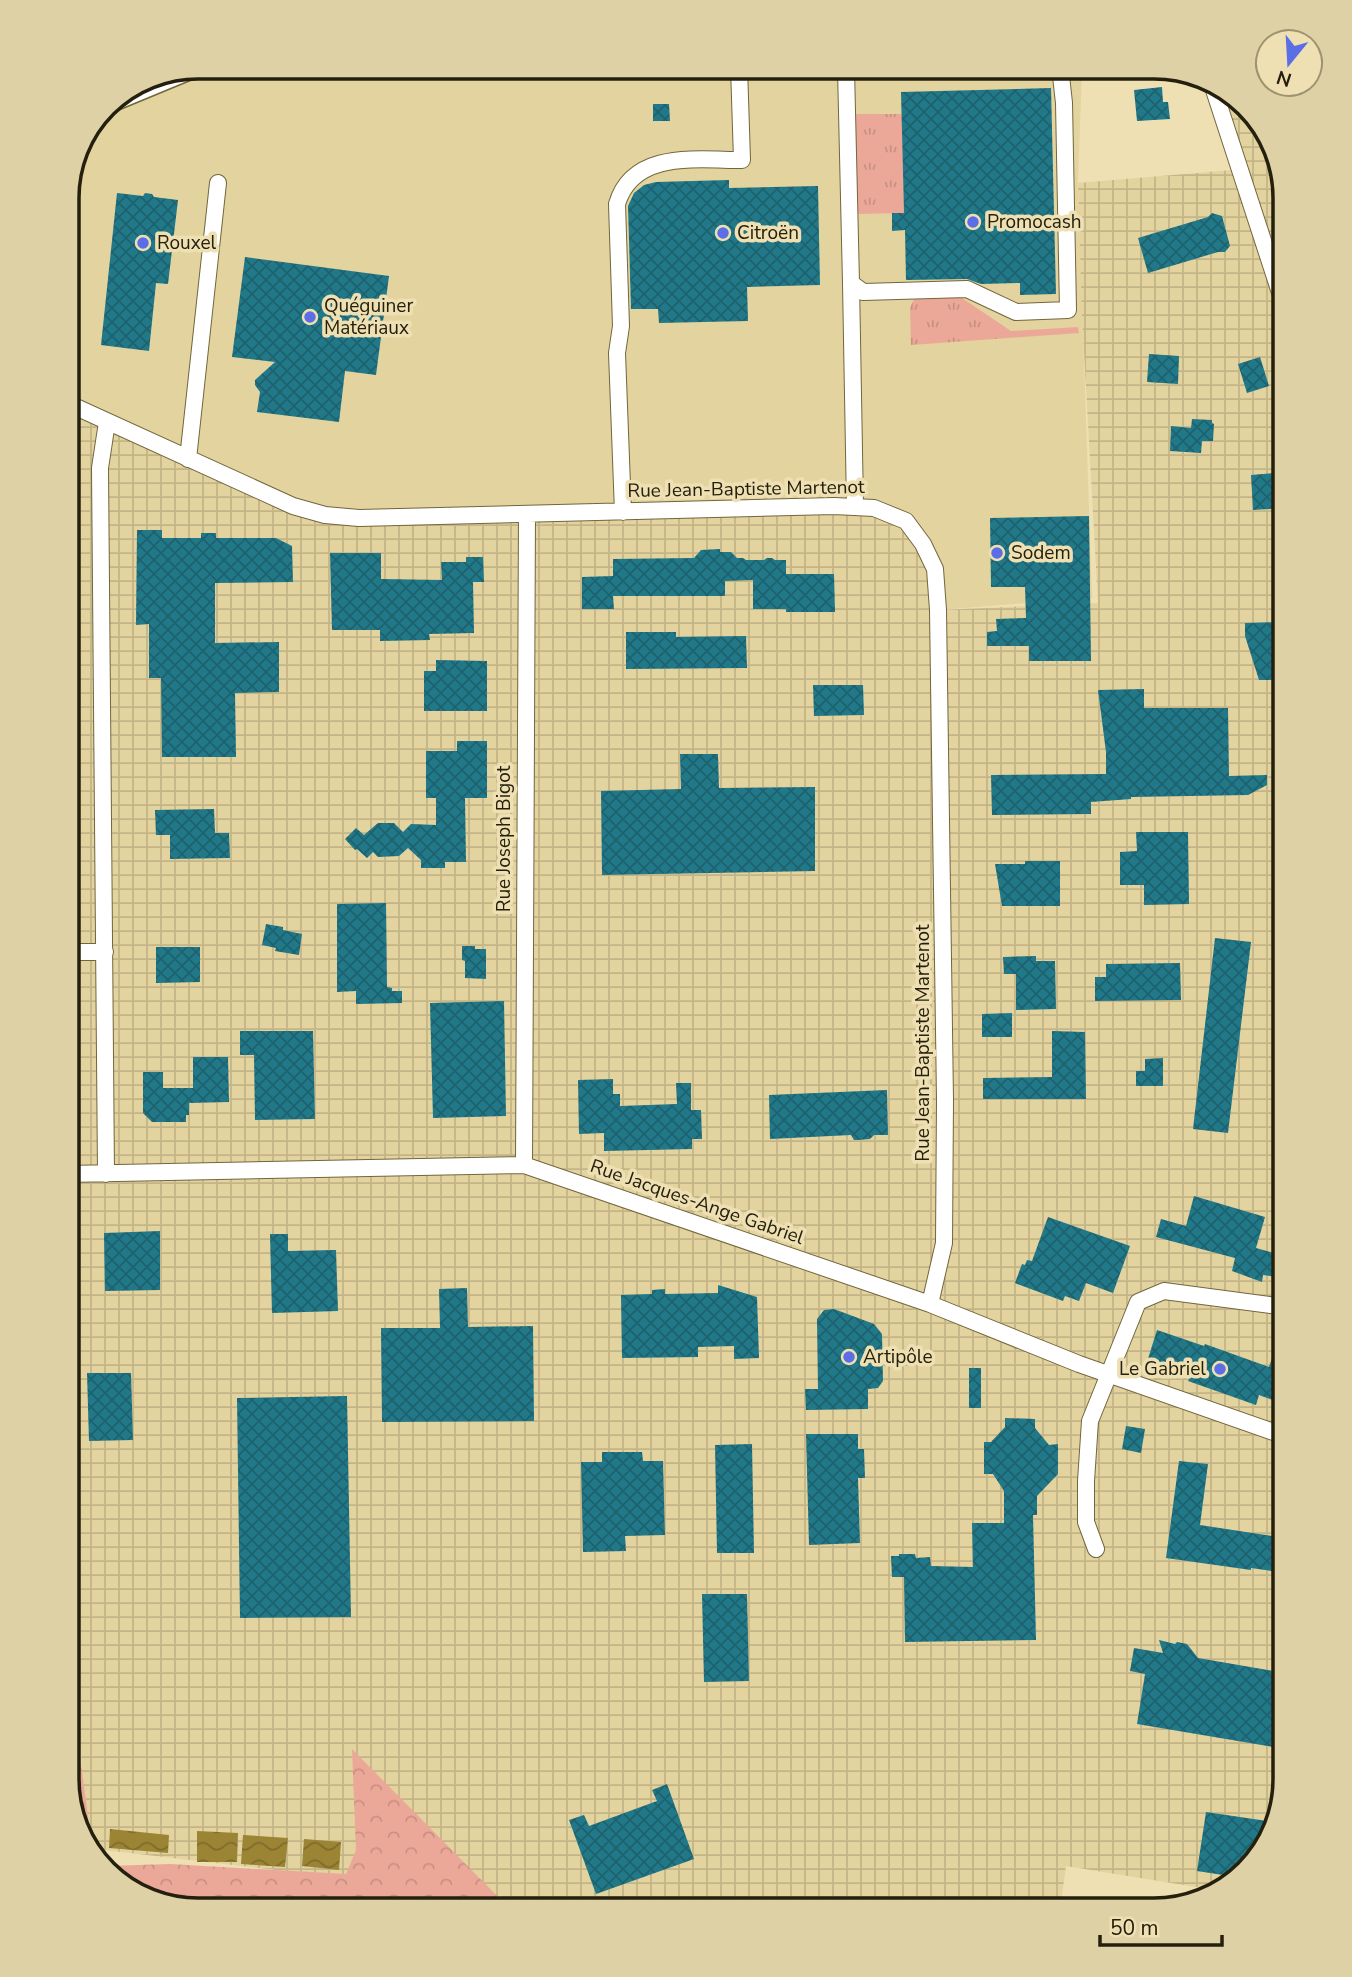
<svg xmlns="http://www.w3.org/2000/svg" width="1352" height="1977" viewBox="0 0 1352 1977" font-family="'Nunito Sans',sans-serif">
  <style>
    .built { fill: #e3d39e }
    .industrial { fill: url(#industrial-grid) }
    .grass { fill: url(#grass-tufts) }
    .forest { fill: url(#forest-crowns) }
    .water { fill: url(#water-waves) }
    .building { fill: url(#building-cross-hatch) }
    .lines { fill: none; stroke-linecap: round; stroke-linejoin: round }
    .minor-casing { stroke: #72663c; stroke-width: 18 }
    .major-casing { stroke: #72663c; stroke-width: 22 }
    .minor { stroke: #fff; stroke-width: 16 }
    .major { stroke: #fff; stroke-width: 19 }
    .poi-dot { fill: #5c6ee5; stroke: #eee0b2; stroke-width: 2.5 }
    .labels { text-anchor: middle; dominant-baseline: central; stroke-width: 7; stroke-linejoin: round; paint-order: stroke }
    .poi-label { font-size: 19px; fill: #25200e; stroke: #eee0b2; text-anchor: start }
    .street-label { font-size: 19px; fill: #25200e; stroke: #eee0b2 }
    .rim { fill: none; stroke: #25200e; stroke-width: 3.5 }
  </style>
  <defs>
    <pattern id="industrial-grid" width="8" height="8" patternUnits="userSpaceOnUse" patternTransform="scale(1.75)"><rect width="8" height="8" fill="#e3d39e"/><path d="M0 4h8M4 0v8" fill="none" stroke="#c3b587"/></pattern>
    <pattern id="grass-tufts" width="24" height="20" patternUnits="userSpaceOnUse" patternTransform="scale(1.75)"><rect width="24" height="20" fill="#eba898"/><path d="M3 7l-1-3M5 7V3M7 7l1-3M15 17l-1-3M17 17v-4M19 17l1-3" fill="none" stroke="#c99082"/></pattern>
    <pattern id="forest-crowns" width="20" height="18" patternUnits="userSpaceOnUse" patternTransform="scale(1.75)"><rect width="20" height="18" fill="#eba898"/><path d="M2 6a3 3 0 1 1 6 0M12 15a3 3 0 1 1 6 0" fill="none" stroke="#c99082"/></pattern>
    <pattern id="water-waves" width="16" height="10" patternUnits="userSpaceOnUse" patternTransform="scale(1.75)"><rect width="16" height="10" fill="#9b8434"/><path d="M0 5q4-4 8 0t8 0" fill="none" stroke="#7e6c2a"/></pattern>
    <pattern id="building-cross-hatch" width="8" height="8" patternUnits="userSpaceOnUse" patternTransform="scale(1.75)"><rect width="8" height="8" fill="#217888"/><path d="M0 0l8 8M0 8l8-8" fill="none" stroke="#1d626e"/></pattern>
  </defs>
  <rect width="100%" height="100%" fill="#eee0b2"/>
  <!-- built -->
  <path class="built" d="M223 67H1082L1078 183 1092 598 938 610 325 515 67 403V190L105 105 183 73Z"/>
  <!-- industrial -->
  <path class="industrial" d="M1212 84 1227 88 1268 133 1285 198V1779L1268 1845 1221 1891 1066 1866 1060 1910H617L87 1848 76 1676 67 1674V403L325 515 834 506 906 521 923 544 939 610 1098 603 1082 315 1078 183 1232 170 1281 298Z"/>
  <!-- grass -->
  <path class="grass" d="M854 114H902L904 213 856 214Z
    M959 296 1011 331 1078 327 1079 333 911 345 910 308 914 299Z"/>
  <!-- forest -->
  <path class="forest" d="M67 1688 71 1690 88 1816 91 1851 84 1844 67 1779Z
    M352 1749 511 1910H190L132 1893 105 1866 170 1864 346 1874 356 1850Z"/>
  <!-- water -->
  <path class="water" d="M110 1829 169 1835 168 1853 109 1848Z
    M197 1831 238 1833 237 1862H197Z
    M243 1835 288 1838 285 1867 241 1864Z
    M304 1839 341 1842 339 1870 302 1866Z"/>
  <!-- building -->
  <path class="building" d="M1162 87 1163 102H1168L1170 119 1137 121 1134 90Z
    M1051 88 1056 294 1020 295V283L981 284 967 279 906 280 905 230 892 231V213H904L901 92Z
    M653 104H669L670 121H653Z
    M729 180V188L818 186 820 285 747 287 748 321 659 323 658 309H631L628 206 634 193 644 185 656 182Z
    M117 193 143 196 145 193 152 194 154 197 178 200 168 284 156 283 149 351 101 345Z
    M1212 213 1222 216 1230 246 1225 252H1218L1148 273 1138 238 1208 217Z
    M245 257 389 276 376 375 345 371 339 422 257 412 260 392 255 385V380L275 362 232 357Z
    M1149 354 1179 356 1178 384 1147 382Z
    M1260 357 1269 386 1247 393 1238 364Z
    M1192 419 1212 420V423L1214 424 1213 441H1202L1201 453 1170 451 1171 426 1191 428Z
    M1276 473V475H1285V508L1253 510 1251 475Z
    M1089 516 1091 661H1029V646H987V632L997 631 996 619 1026 618 1025 587H991L990 518Z
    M137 530H162V538H201V533H216V538H276L292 546 293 582 215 583V643L279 642V692L235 693 236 757H162L161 678H149V624L136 625Z
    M720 549V552H731L737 558H743L746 560H764L767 558H772L775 560H786V574H834L835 612H786V609H753V580L725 581V596H613L614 609H582V577L613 576V559L694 558 701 550Z
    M330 553H381V579L442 580 441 562H466V557H483L484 582H473L474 633 429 634 430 640 380 641V630H332Z
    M1285 622V680H1259L1245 636V623Z
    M626 632H676V637L746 636 747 668 626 669Z
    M436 660 487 661V711H424V671H436Z
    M813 685H863L864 715 814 716Z
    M1144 689V708H1228L1229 776 1267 775V785L1248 795 1131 797V799L1091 802V814L992 815 991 775 1106 774V752L1098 690Z
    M457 741H487V798H465L466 862H445V868H421V860L408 848 399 856 378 857 373 852 367 858 357 849 355 850 345 839 356 828 364 835 378 823H394L403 832 411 824 436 825V798H426V751H457Z
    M680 754H718L719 788 815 787V871L602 875 601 791 681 789Z
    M214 809 215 833H229L230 858 170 859V835H156L155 810Z
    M1136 832H1188L1189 904 1144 905V885H1120V852L1137 851Z
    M1025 861H1060V906H1002L995 864H1025Z
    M386 903 387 987 392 988V991H402V1003L356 1004V991L337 992V904Z
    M266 924 283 927V930L302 934 299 955 275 951 276 948 262 945Z
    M1215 938 1251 942 1228 1133 1193 1129Z
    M462 946H475V949H486V979L465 978V961L462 960Z
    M156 947H200V982L156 983Z
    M1036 956V961H1055L1056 1009 1016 1010V974H1004L1003 957Z
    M1180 963 1181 1000 1095 1001V977H1106V964Z
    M504 1001 506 1116 433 1118 430 1003Z
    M1012 1013V1037H982V1014Z
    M240 1031H313L315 1119 255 1120 254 1055H240Z
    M1052 1031 1085 1032 1086 1099H983V1078L1052 1077Z
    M193 1057H228L229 1102 189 1103V1115H186V1122H152L143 1113V1072H163V1088H193Z
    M1163 1058V1086H1136V1071H1145V1059Z
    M613 1079V1094H620V1106L677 1104 676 1083H691V1110H701L702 1139H692V1149L604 1151V1133L579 1134 578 1080Z
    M887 1090 888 1135H874L870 1139 858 1140H854L851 1135 770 1139 769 1095Z
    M1194 1196 1265 1217 1256 1248 1285 1256V1278L1263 1275 1262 1282 1232 1271 1235 1258 1156 1237 1161 1219 1186 1226Z
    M1048 1217 1130 1246 1113 1293 1086 1283 1079 1301 1065 1296 1063 1301 1015 1283 1022 1264 1025 1265 1027 1260 1032 1261Z
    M160 1231V1290L105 1291 104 1233Z
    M270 1234H288V1251L336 1250 338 1311 272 1313Z
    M718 1285 757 1297 759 1358 734 1359V1346L698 1347V1357L622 1358 621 1295 652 1294V1290L665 1289V1294L718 1293Z
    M467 1288 468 1327 533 1326 534 1421 382 1422 381 1328H440L439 1289Z
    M834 1309 874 1324 882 1334 883 1381 878 1388 868 1389V1409L806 1410 805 1389H818L817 1319 824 1310Z
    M1157 1330 1204 1346 1205 1344 1269 1367 1272 1358 1285 1362V1390L1281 1403 1259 1395 1256 1405 1188 1381 1190 1377 1147 1362Z
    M969 1368H981V1408H969Z
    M87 1373H131L133 1440 89 1441Z
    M347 1396 351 1617 240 1618 237 1398Z
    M1005 1418 1035 1419V1428L1049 1445 1058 1444V1474L1037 1496V1515H1033L1036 1640 905 1642 904 1577H892L891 1556H899V1554H915L916 1558 930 1557 931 1566 973 1567 972 1523H1004V1491L993 1474H984V1442H991L1005 1427Z
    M1126 1426 1145 1429 1141 1453 1122 1449Z
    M806 1434H858V1449H864L865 1478H858L860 1543 809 1545Z
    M752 1444 754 1553H717L715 1445Z
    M602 1452H642L643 1461H663L665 1535 625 1536 626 1551 583 1552 581 1462H602Z
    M1179 1461 1208 1464 1200 1525 1285 1538V1573L1251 1568V1570L1166 1558Z
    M702 1594H747L749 1681 704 1682Z
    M1159 1640 1175 1644 1177 1642 1187 1644 1198 1658 1285 1673V1749L1137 1724 1145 1674 1130 1671 1134 1648 1163 1653Z
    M667 1784 694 1859 596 1894 569 1820 584 1815 589 1826 657 1801 652 1790Z
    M1206 1812 1274 1822 1268 1845 1236 1877 1197 1871Z"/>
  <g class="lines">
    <!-- minor casing -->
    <g class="minor-casing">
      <path id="minor" d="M846 69 851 283 863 292 967 289 1016 312 1068 310 1064 103 1060 67
        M1212 84 1285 308
        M851 283 855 507
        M67 403 293 506 325 515 359 518 834 506 874 508 906 521 923 544 935 569 938 610 945 1100 944 1243 930 1304
        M188 459 218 183
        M623 512 617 353 621 326 617 204C633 150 697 160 742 160L739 67
        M67 952H105
        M524 1165 527 514
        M67 1174 524 1165 930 1304 1079 1364 1285 1436
        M106 1174 100 468 107 422
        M1096 1549 1086 1522V1481L1090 1421 1138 1302 1164 1291 1285 1307"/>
    </g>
    <!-- major casing -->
    <g class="major-casing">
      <path id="major" d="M109 103 196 67"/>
    </g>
    <!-- minor -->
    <use href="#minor" class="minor"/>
    <!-- major -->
    <use href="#major" class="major"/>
  </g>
  <!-- markers -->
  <g class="poi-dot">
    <circle cx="973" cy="222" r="7"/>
    <circle cx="723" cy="233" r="7"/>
    <circle cx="143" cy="243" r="7"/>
    <circle cx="310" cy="317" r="7"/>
    <circle cx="997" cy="553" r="7"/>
    <circle cx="849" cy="1357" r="7"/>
    <circle cx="1220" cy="1369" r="7"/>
  </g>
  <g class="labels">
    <!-- poi labels -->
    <g class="poi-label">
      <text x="987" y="222">Promocash</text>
      <text x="737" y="233">Citroën</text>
      <text x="157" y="243">Rouxel</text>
      <text x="324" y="306">Quéguiner<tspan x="324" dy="22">Matériaux</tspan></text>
      <text x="1011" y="553">Sodem</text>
      <text x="863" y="1357">Artipôle</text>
      <text x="1206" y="1369" text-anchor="end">Le Gabriel</text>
    </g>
    <!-- street labels -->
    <g class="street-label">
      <text transform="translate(746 489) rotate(-1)">Rue Jean-Baptiste Martenot</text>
      <text transform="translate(504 839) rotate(-90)">Rue Joseph Bigot</text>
      <text transform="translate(923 1043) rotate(-90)">Rue Jean-Baptiste Martenot</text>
      <text transform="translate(697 1202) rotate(19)">Rue Jacques-Ange Gabriel</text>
    </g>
  </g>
  <!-- crop -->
  <path d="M0 0H1352V1977H0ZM198 79H1154A119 119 0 0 1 1273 198V1779A119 119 0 0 1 1154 1898H198A119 119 0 0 1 79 1779V198A119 119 0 0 1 198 79Z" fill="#ded1a5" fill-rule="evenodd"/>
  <path class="rim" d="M198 79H1154A119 119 0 0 1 1273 198V1779A119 119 0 0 1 1154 1898H198A119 119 0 0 1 79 1779V198A119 119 0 0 1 198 79Z"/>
  <!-- north arrow -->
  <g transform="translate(1289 63) rotate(198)"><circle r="33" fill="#eee0b2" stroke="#9e9370" stroke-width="2"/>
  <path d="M0-5L12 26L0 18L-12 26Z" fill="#5c6ee5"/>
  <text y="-10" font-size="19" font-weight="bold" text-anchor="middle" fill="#25200e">N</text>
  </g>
  <!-- scale -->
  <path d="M1100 1935v10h122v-10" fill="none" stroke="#25200e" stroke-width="3.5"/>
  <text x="1110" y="1935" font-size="21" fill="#25200e" stroke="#eee0b2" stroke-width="5" paint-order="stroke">50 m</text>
</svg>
